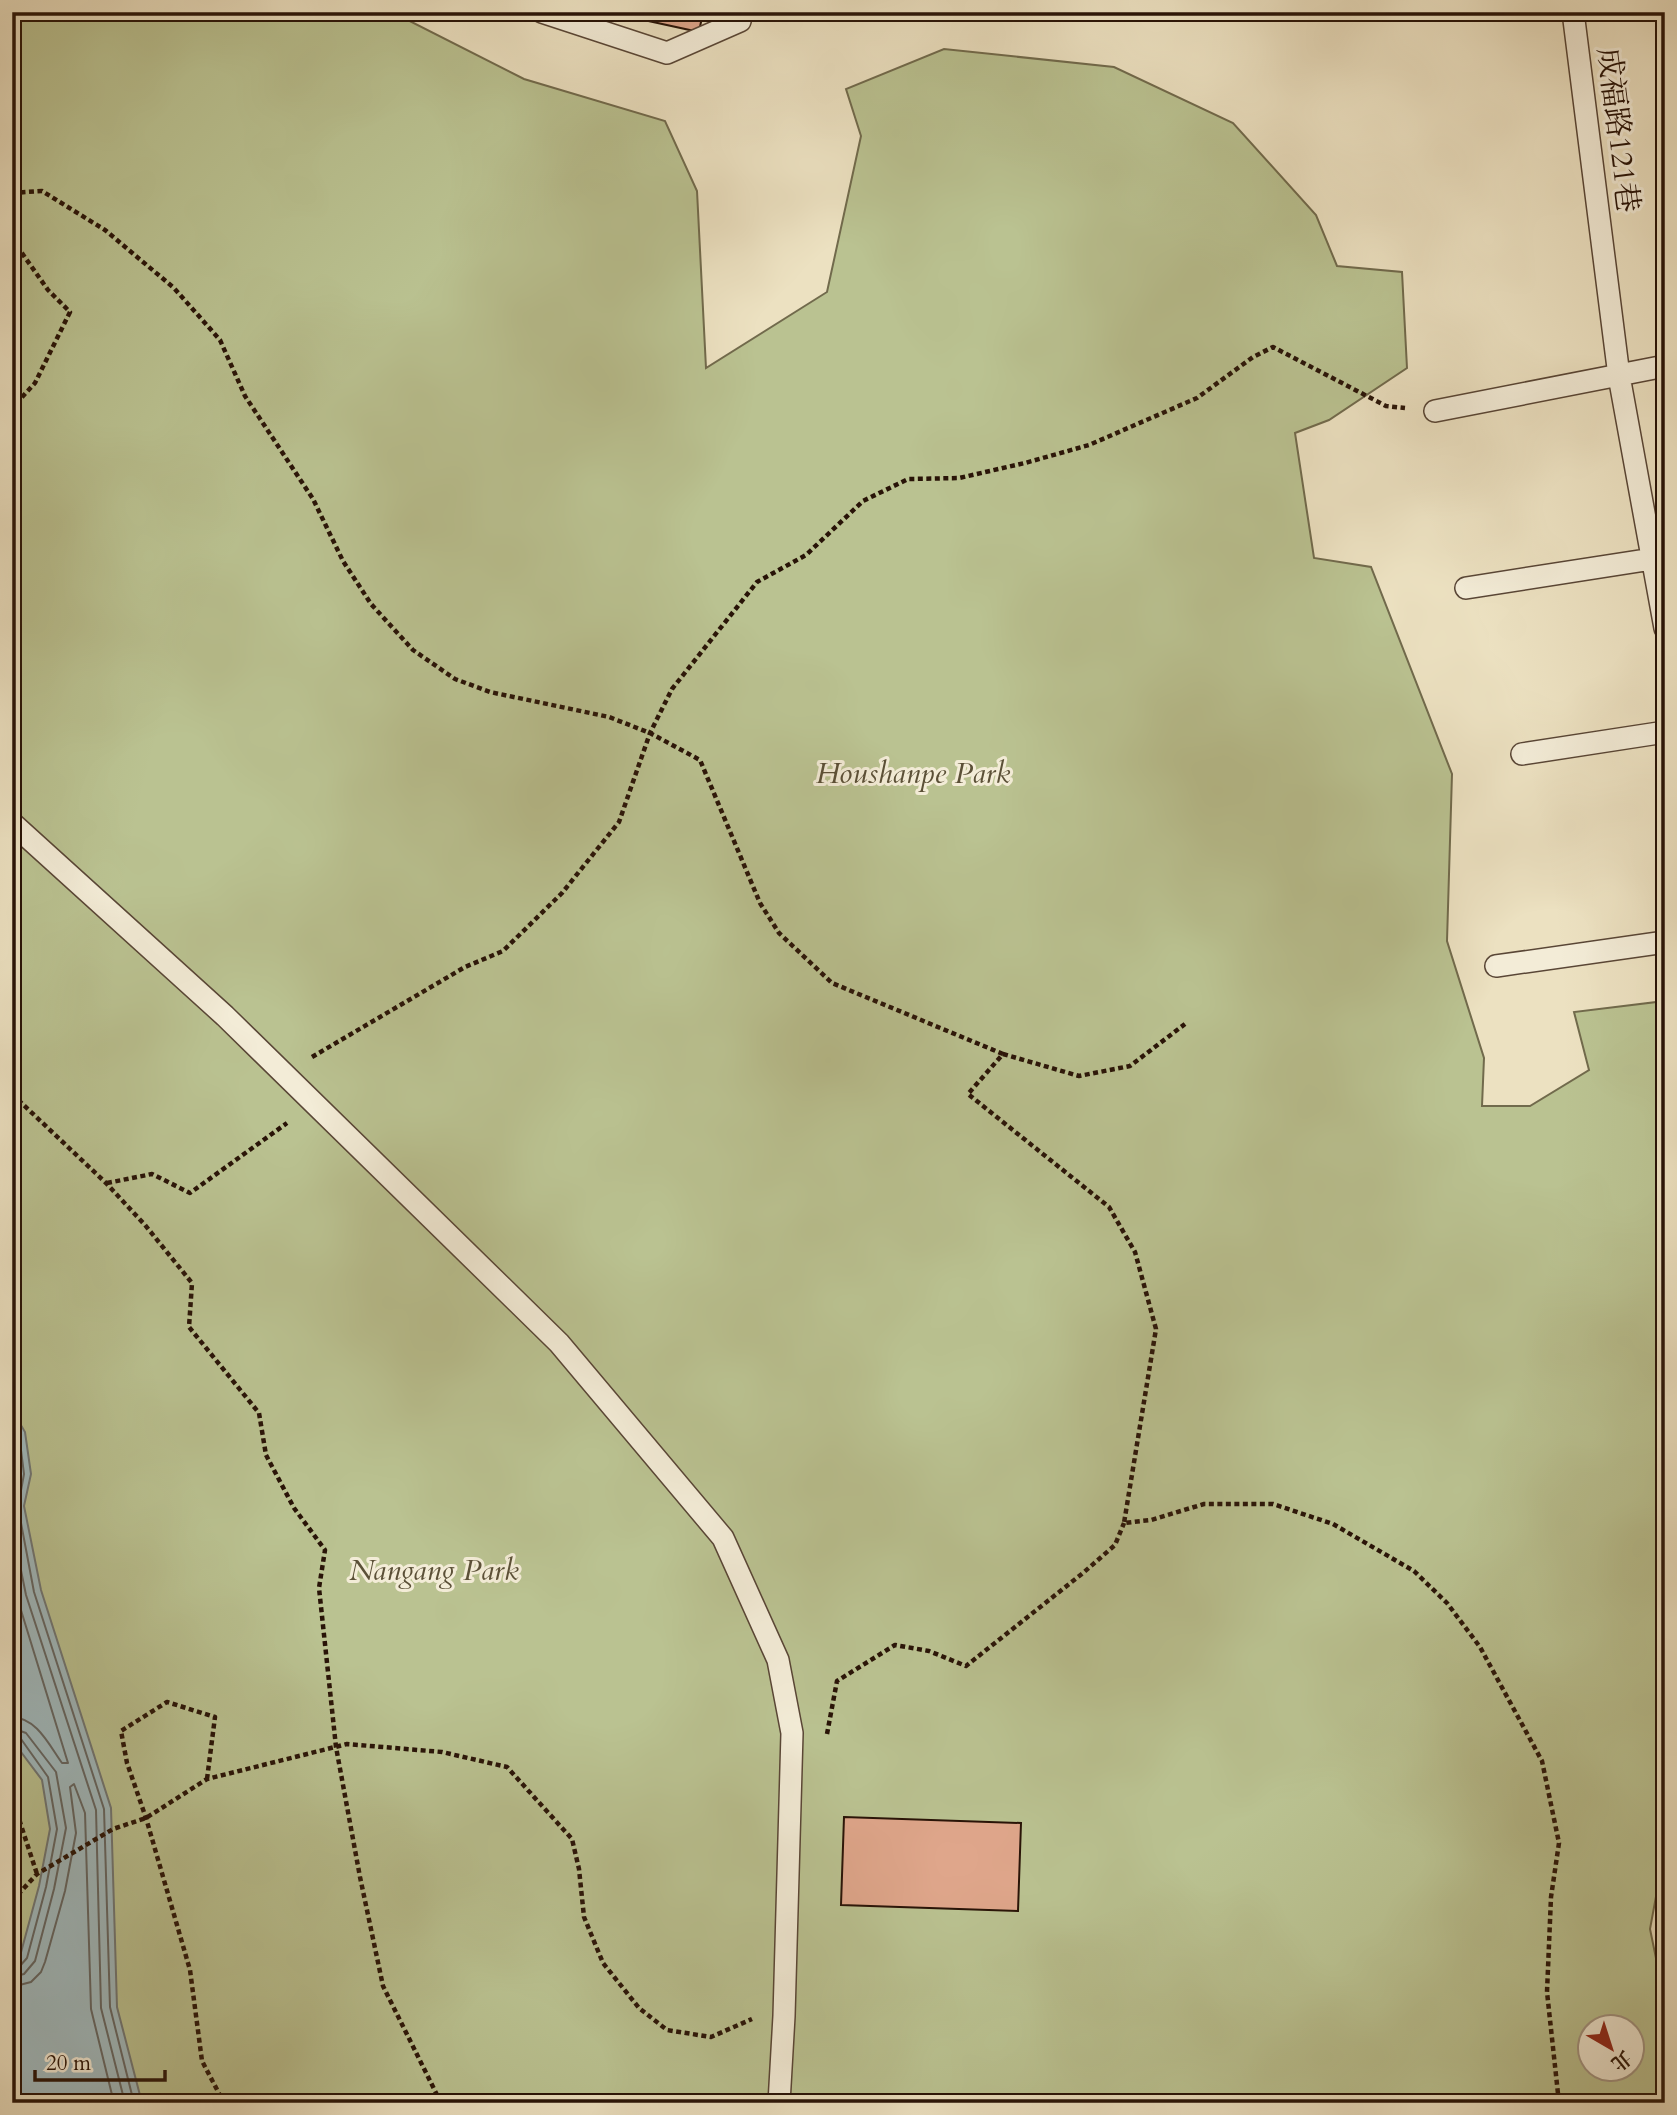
<svg xmlns="http://www.w3.org/2000/svg" width="1677" height="2115" viewBox="0 0 1677 2115" font-family="Cardo,'Noto Serif TC',serif">
  <style>
    .green { fill: #bac291; stroke: #716a4c; stroke-width: 2; fill-rule: evenodd }
    .water { fill: #a0babf; stroke: #707775; stroke-width: 2 }
    .lines { fill: none; stroke-linecap: round; stroke-linejoin: round }
    .shore { stroke: #646663; stroke-width: 2 }
    .building { fill: #dfa68b; stroke: #281307; stroke-width: 2 }
    .lane-casing { stroke: #594636; stroke-width: 24 }
    .path { stroke: #281307; stroke-width: 4.5; stroke-dasharray: 5 3.5; stroke-linecap: butt }
    .lane { stroke: #f3ecd7; stroke-width: 21 }
    .labels { text-anchor: middle; dominant-baseline: central; stroke-width: 6; stroke-linejoin: round; paint-order: stroke }
    .street-label { font-size: 30px; fill: #281307; stroke: #f3ecd7 }
    .park-label { font-size: 30px; font-style: italic; fill: #5b5037; stroke: #f3ecd7 }
  </style>
  <rect width="100%" height="100%" fill="#ece1c1"/>
  <filter id="stains"><feTurbulence type="fractalNoise" baseFrequency=".00286" numOctaves="4"/><feColorMatrix values="0 0 0 0 .2 0 0 0 0 .09 0 0 0 0 .02 0 0 0 .5 -.17"/></filter>
  <radialGradient id="worn" r=".72"><stop offset=".6" stop-color="#630" stop-opacity="0"/><stop offset="1" stop-color="#630" stop-opacity=".3"/></radialGradient>
  <!-- green -->
  <path class="green" d="M12 12H392L524 79 665 121 697 191 706 368 827 292 861 136 846 89 944 49 1114 67 1233 123 1316 215 1337 266 1402 272 1407 368 1329 420 1295 433 1314 558 1371 567 1452 774 1447 941 1484 1058 1482 1106H1530L1589 1070 1574 1012 1665 1001V1848L1650 1929 1665 2002V2103H12ZM1590 2028H1632V2070H1590Z"/>
  <!-- water -->
  <path class="water" d="M12 1410 25 1432 31 1474 24 1506 41 1590 111 1808 117 2007 142 2103H12V1964L20 1956 39 1886 50 1829 42 1780 12 1740Z"/>
  <g class="lines">
    <!-- shore -->
    <path class="shore" d="M12 1424 19 1434 24 1474 18 1507 34 1592 104 1809 110 2007 134 2103
      M12 1526 26 1595 96 1810 101 2008 125 2103
      M12 1581 68 1763H62C49 1745 37 1718 12 1717
      M12 1728 26 1733 56 1772 66 1828 54 1889 35 1961 24 1974 12 1977
      M12 1736 21 1739 48 1777 57 1829 46 1887 27 1958 19 1967 12 1968
      M12 1987 31 1982 41 1972 45 1962 65 1891 76 1833 70 1787 74 1784 85 1813 91 2009 114 2103"/>
  </g>
  <!-- building -->
  <path class="building" d="M607 12H703L699 32Z
    M844 1817 1021 1823 1018 1911 841 1905Z"/>
  <g class="lines">
    <!-- lane casing -->
    <g class="lane-casing">
      <path id="lane" d="M542 12 667 53 740 21 742 12
        M1573 12 1619 376 1665 628
        M1435 411 1665 366
        M1466 588 1665 557
        M1522 754 1665 732
        M12 823 225 1016 559 1343 723 1538 778 1660 792 1733 784 2016 779 2103
        M1496 966 1665 942"/>
    </g>
    <!-- path -->
    <path class="path" d="M12 193 42 191 105 230 174 288 220 340 245 396 313 499 343 561 371 604 413 650 455 679 490 692 609 717 650 733 700 760 760 903 779 933 832 983 1003 1054 968 1094 1109 1207 1135 1252 1156 1329 1124 1523 1151 1520 1204 1504H1273L1333 1524 1414 1571 1447 1603 1480 1647 1542 1761 1559 1843 1551 1897 1547 1992 1559 2103
      M12 239 48 290 70 312 35 383 12 408
      M1003 1054 1079 1076 1130 1066 1185 1024
      M312 1057 465 967 503 951 562 893 619 822 650 733 672 689 757 582 806 555 863 501 908 479 959 478 1025 463 1089 445 1197 398 1253 357 1273 347 1386 406 1405 408
      M12 1094 106 1183 145 1225 192 1283 189 1327 259 1413 266 1455 294 1508 325 1550 319 1588 336 1747 360 1877 383 1986 441 2103
      M107 1183 152 1174 190 1193 287 1123
      M827 1734 837 1681 895 1645 929 1651 966 1666 1083 1573 1115 1545 1124 1523
      M207 1779 215 1717 167 1702 121 1731 127 1763 146 1818 190 1970 202 2061 224 2103
      M12 1805 16 1810 37 1874
      M12 1901 37 1874 113 1829 146 1818 207 1779 347 1744 442 1752 507 1767 572 1839 579 1869 584 1917 603 1963 639 2008 667 2030 711 2037 752 2019"/>
    <!-- lane -->
    <use href="#lane" class="lane"/>
  </g>
  <g class="labels">
    <!-- street labels -->
    <g class="street-label">
      <text transform="translate(1618 130) rotate(83)">成福路121巷</text>
    </g>
    <!-- park labels -->
    <g class="park-label">
      <text x="913" y="773">Houshanpe Park</text>
      <text x="434" y="1570">Nangang Park</text>
    </g>
  </g>
  <!-- margin -->
  <rect width="1677" height="2115" fill="none" stroke="#ece1c1" stroke-width="42"/>
  <rect x="14" y="14" width="1649" height="2087" fill="none" stroke="#281307" stroke-width="3.5"/>
  <rect x="21" y="21" width="1635" height="2073" fill="none" stroke="#281307" stroke-width="2"/>
  <!-- north arrow -->
  <g transform="translate(1611 2048) rotate(141)"><circle r="33" fill="#f3ecd7" stroke="#a29584" stroke-width="2"/>
  <path d="M0-5L12 26L0 18L-12 26Z" fill="#8f2418"/>
  <text y="-10" font-size="19" font-weight="bold" text-anchor="middle" fill="#281307">北</text>
  </g>
  <!-- scale -->
  <path d="M35 2070v10h130v-10" fill="none" stroke="#281307" stroke-width="3.5"/>
  <text x="46" y="2070" font-size="21" fill="#281307" stroke="#f3ecd7" stroke-width="5" paint-order="stroke">20 m</text>
  <rect width="100%" height="100%" filter="url(#stains)"/>
  <rect width="100%" height="100%" fill="url(#worn)"/>
</svg>
